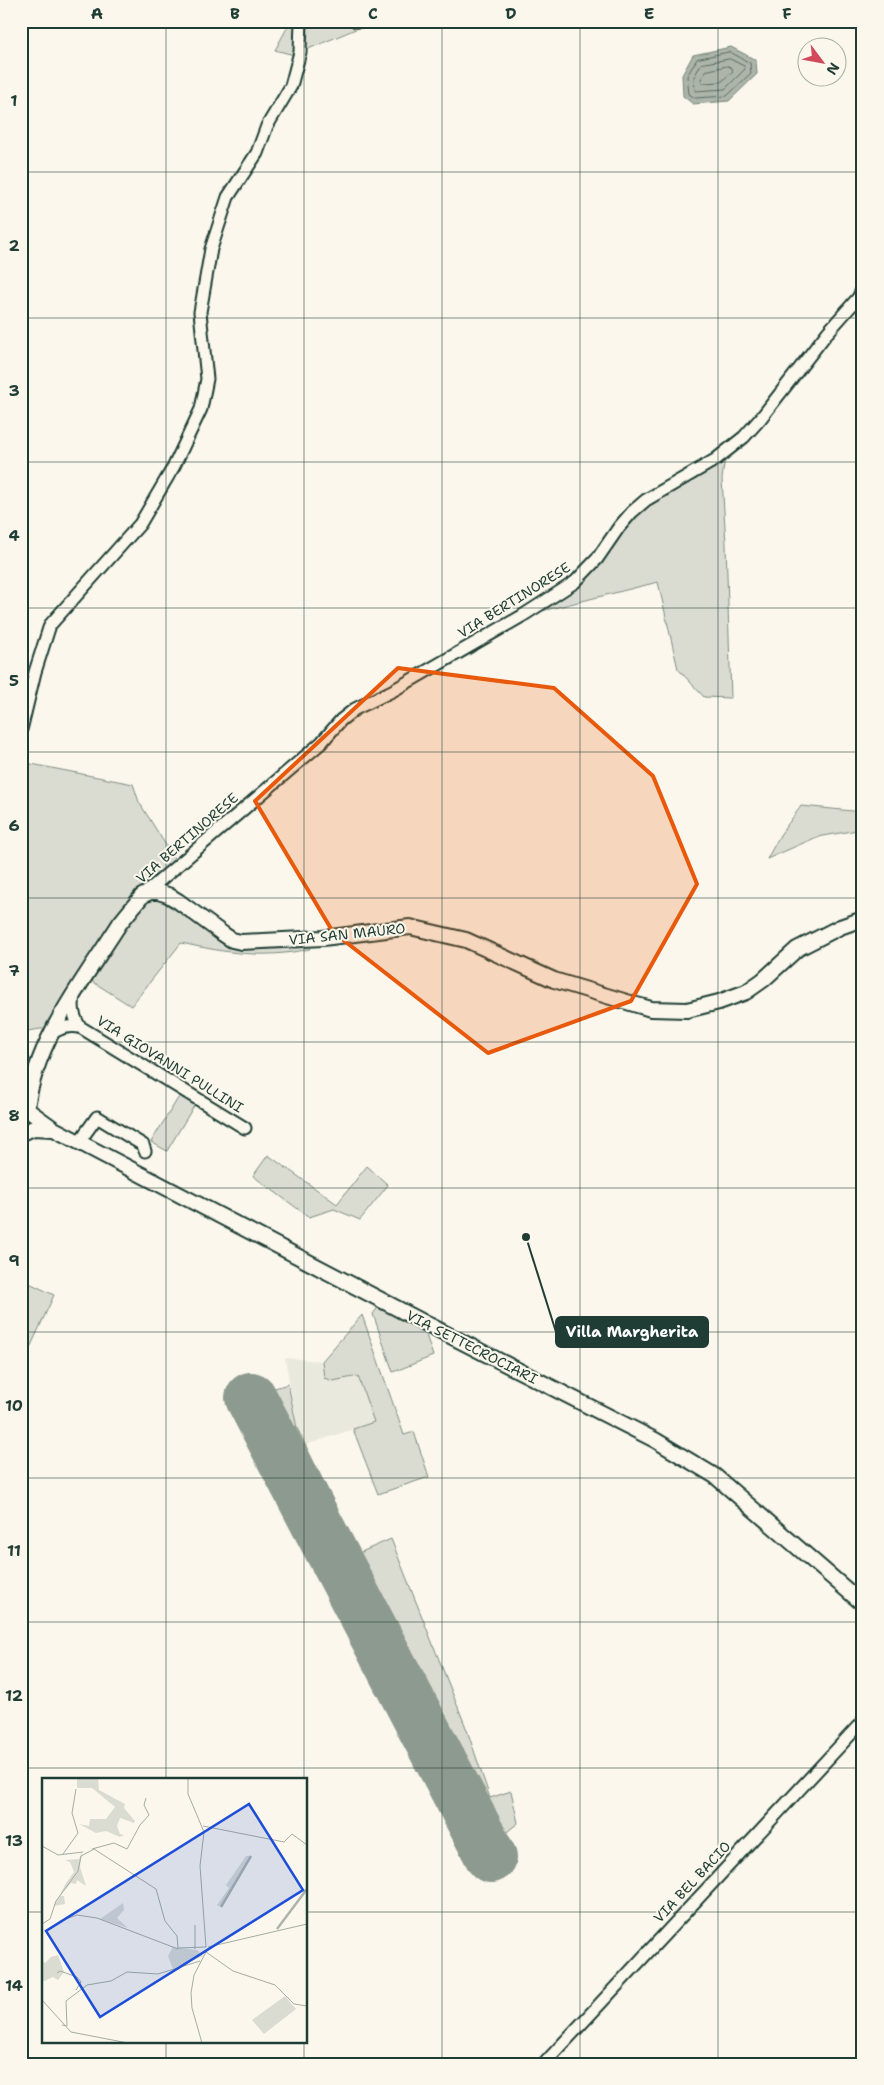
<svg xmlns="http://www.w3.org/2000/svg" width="884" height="2085" viewBox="0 0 884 2085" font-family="'Shantell Sans',sans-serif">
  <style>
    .built { fill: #eae9de }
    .green { fill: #dbdcd1; stroke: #7d8c82 }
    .water { fill: #adb4aa; stroke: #74847b }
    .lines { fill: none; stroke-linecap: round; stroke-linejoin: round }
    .shore { stroke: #586d63; stroke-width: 1 }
    .runway { stroke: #8d9a90; stroke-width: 52 }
    .minor-casing { stroke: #1f3d34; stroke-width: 15 }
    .major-casing { stroke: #1f3d34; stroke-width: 18 }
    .minor { stroke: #fbf7ec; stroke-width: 11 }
    .major { stroke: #fbf7ec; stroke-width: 14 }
    .marked { fill: #e8590c; fill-opacity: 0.2; stroke: #e8590c; stroke-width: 4; stroke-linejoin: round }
    .grid { fill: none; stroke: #1f3d34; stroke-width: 1; stroke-opacity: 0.55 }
    .labels { text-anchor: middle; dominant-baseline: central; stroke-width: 4; stroke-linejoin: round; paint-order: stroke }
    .street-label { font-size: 14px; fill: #1f3d34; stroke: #fbf7ec }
    .inset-river { fill: none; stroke: #adb4aa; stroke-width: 2.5 }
    .inset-road { fill: none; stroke: #a3ada2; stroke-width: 1 }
    .view { fill: #1d4ed8; fill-opacity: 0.15; stroke: #1d4ed8; stroke-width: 2.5 }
    .inset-edge { fill: none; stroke: #1f3d34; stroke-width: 2.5 }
    .leader { fill: none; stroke: #1f3d34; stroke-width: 2 }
    .callout-dot { fill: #1f3d34; stroke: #fbf7ec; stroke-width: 2 }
    .callout { fill: #1f3d34; stroke: #1f3d34; stroke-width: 2 }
    .callout-label { font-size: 15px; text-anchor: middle; font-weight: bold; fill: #fff }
    .neatline { fill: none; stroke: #1f3d34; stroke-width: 2 }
    .grid-label { font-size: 16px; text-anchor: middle; font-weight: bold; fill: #1f3d34 }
  </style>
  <rect width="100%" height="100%" fill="#fbf7ec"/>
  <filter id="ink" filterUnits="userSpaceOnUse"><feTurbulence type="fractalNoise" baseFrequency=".02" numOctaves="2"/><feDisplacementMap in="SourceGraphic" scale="10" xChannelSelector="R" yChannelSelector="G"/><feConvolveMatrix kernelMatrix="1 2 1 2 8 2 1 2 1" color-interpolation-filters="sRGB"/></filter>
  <g filter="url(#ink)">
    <!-- built -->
    <path class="built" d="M285 1358 322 1361 324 1378 358 1375 375 1422 306 1445 297 1428Z"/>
    <!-- green -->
    <path class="green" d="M288 21H349L358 28 294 55 275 50 287 28Z
      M725 457 722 479 726 544 731 698 704 697 678 669 658 582 530 614 579 583 648 500Z
      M21 762 133 784 139 802 177 863 135 897 47 1028 21 1032Z
      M801 806 863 812V829L817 837 767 859 780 835Z
      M158 899 232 946 266 949 308 945 310 949C262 959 228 953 181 943L131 1006 90 980 143 901Z
      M180 1095 195 1104 167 1151 151 1142Z
      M268 1155 337 1204 367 1166 388 1185 360 1220 334 1209 309 1217 253 1176Z
      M21 1279 54 1295 25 1359 21 1357Z
      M380 1305 424 1329 433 1356 393 1372 373 1314Z
      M362 1315 404 1435 414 1432 429 1477 378 1494 353 1429 374 1422 358 1376 333 1381 324 1378 322 1361Z
      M288 1384 297 1428 359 1553 391 1539 467 1730 490 1798 511 1791 518 1823 503 1835 505 1846 497 1853 442 1741 258 1393Z"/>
    <!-- water -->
    <path class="water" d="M731 47 756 60 757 74 729 101 693 104 683 96 682 75 693 55Z"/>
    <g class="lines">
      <!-- shore -->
      <path class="shore" d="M730 52 750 63 751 73 727 96 695 98 689 94 687 76 697 59Z
        M730 59 744 66 745 69 725 89 695 91 694 77 701 64Z
        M728 66 732 68 733 71 721 82 702 83 701 79 706 71Z"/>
      <!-- runway -->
      <path class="runway" d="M251 1398 491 1857"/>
      <!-- minor casing -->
      <g class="minor-casing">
        <path id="minor" d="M356 21H361
          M21 730 35 672 50 625 140 524 174 466 201 409 207 379 200 312 211 249 228 197 257 153 267 126 291 86 300 52 301 21
          M143 895 321 743 341 720 355 709 394 690 522 616 575 582 597 559 619 527 632 512 646 500 715 460 744 437 761 418 827 333 858 298 863 289
          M74 995C72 1008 73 1016 80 1027L245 1128
          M50 1034C61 1028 68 1025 80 1027
          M79 1142 97 1117 143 1145 145 1151
          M544 2064 863 1721"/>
      </g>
      <!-- major casing -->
      <g class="major-casing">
        <path id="major" d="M27 1108C36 1039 84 980 120 923L142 896 150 892H158L168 895 178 901 223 934 232 940 241 942 323 938 410 927 466 940 554 980 637 1005 651 1009 687 1010 719 1002 746 992 763 980 797 949 840 927 863 919
          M29 1111 54 1129 427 1324 655 1440 715 1476 863 1604
          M21 1133 34 1128 53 1129"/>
      </g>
      <!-- minor -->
      <use href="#minor" class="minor"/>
      <!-- major -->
      <use href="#major" class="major"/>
    </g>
  </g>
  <!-- marked area -->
  <path class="marked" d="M398 668 554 688 653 776 697 884 631 1001 488 1053 333 932 255 801Z"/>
  <!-- grid -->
  <path class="grid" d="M166 21V1779M304 21V1779M442 21V2064M580 21V2064M718 21V2064M21 172H863M21 318H863M21 462H863M21 608H863M21 752H863M21 898H863M21 1042H863M21 1188H863M21 1332H863M21 1478H863M21 1622H863M21 1768H863M21 1912H44M306 1912H863M166 2041V2064M304 2041V2064"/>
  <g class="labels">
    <!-- street labels -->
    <g class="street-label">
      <text transform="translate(514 600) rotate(-32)">VIA BERTINORESE</text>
      <text transform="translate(187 838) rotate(-41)">VIA BERTINORESE</text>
      <text transform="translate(347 934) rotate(-6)">VIA SAN MAURO</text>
      <text transform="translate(170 1064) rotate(32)">VIA GIOVANNI PULLINI</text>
      <text transform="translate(472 1347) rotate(27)">VIA SETTECROCIARI</text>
      <text transform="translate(692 1882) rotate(-47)">VIA BEL BACIO</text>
    </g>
  </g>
  <!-- overview -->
  <g transform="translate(42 1778)">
    <rect width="265" height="265" fill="#fbf7ec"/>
    <path d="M35 0H56L57 12 83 26 82 30 93 43 92 45 78 40 75 48 78 56 82 57 78 59 64 53 54 55 37 46 47 48 48 41H64L73 29 50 10H35ZM40 74 38 89 44 108 35 102 34 106 29 105 18 118H22L23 126 12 128 24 105 32 94 28 84 23 82 37 81ZM204 78H208L178 129 175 127 187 110 184 107ZM81 125 82 132 75 140 86 150 58 141ZM131 169 155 172 161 178 131 191 126 178ZM16 177 22 194 16 202 11 199 0 204V183L3 185 9 179ZM243 218 254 231 222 256 210 242Z" fill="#dbdcd1"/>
    <path class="inset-river" d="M179 129 209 78M235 151 265 111"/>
    <path class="inset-road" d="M146 0V16L162 54 158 88 164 169M161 48 242 64 250 56 265 67M0 68 16 77 41 74M50 71 72 65 85 71 98 47 107 37 102 27 104 20M21 76 36 55 30 35 34 11M18 143 35 137 55 140 136 171M0 146 8 141 14 123 36 93 39 78 52 71 114 111 123 143 135 158 136 170 164 169M166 169 265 146M153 171V147M164 174 191 193 233 207 252 226 265 228M15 195 18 193 35 199 39 204 34 212M0 222 29 254 86 265M20 247 25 248 24 223 45 207 69 203 85 194 116 196 158 183M160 265 150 230 149 215 152 197 166 170"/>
    <path class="view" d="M207 26 261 112 58 239 4 153Z"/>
    <rect width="265" height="265" class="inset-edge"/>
  </g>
  <!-- callouts -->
  <path class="leader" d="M526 1237L556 1332"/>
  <circle class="callout-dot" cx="526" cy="1237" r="5"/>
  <rect class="callout" x="556" y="1317" width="152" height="30" rx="5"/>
  <g class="callout-label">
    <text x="632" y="1337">Villa Margherita</text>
  </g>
  <!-- margin -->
  <rect width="884" height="2085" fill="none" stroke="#fbf7ec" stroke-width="55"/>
  <!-- north arrow -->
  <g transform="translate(822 62) rotate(122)"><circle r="24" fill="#fbf7ec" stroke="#a3ada2"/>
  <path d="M0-4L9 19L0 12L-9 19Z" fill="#d1495b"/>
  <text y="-8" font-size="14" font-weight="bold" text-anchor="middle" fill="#1f3d34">N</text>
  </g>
  <rect x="28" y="28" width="828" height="2030" class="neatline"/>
  <g class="grid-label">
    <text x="97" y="19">A</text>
    <text x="235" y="19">B</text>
    <text x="373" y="19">C</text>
    <text x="511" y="19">D</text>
    <text x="649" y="19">E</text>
    <text x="787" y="19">F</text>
    <text x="14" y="106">1</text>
    <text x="14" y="251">2</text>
    <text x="14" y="396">3</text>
    <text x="14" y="541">4</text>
    <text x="14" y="686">5</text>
    <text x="14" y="831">6</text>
    <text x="14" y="976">7</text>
    <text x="14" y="1121">8</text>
    <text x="14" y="1266">9</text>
    <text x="14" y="1411">10</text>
    <text x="14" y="1556">11</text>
    <text x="14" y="1701">12</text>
    <text x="14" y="1846">13</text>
    <text x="14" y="1991">14</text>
  </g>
</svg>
